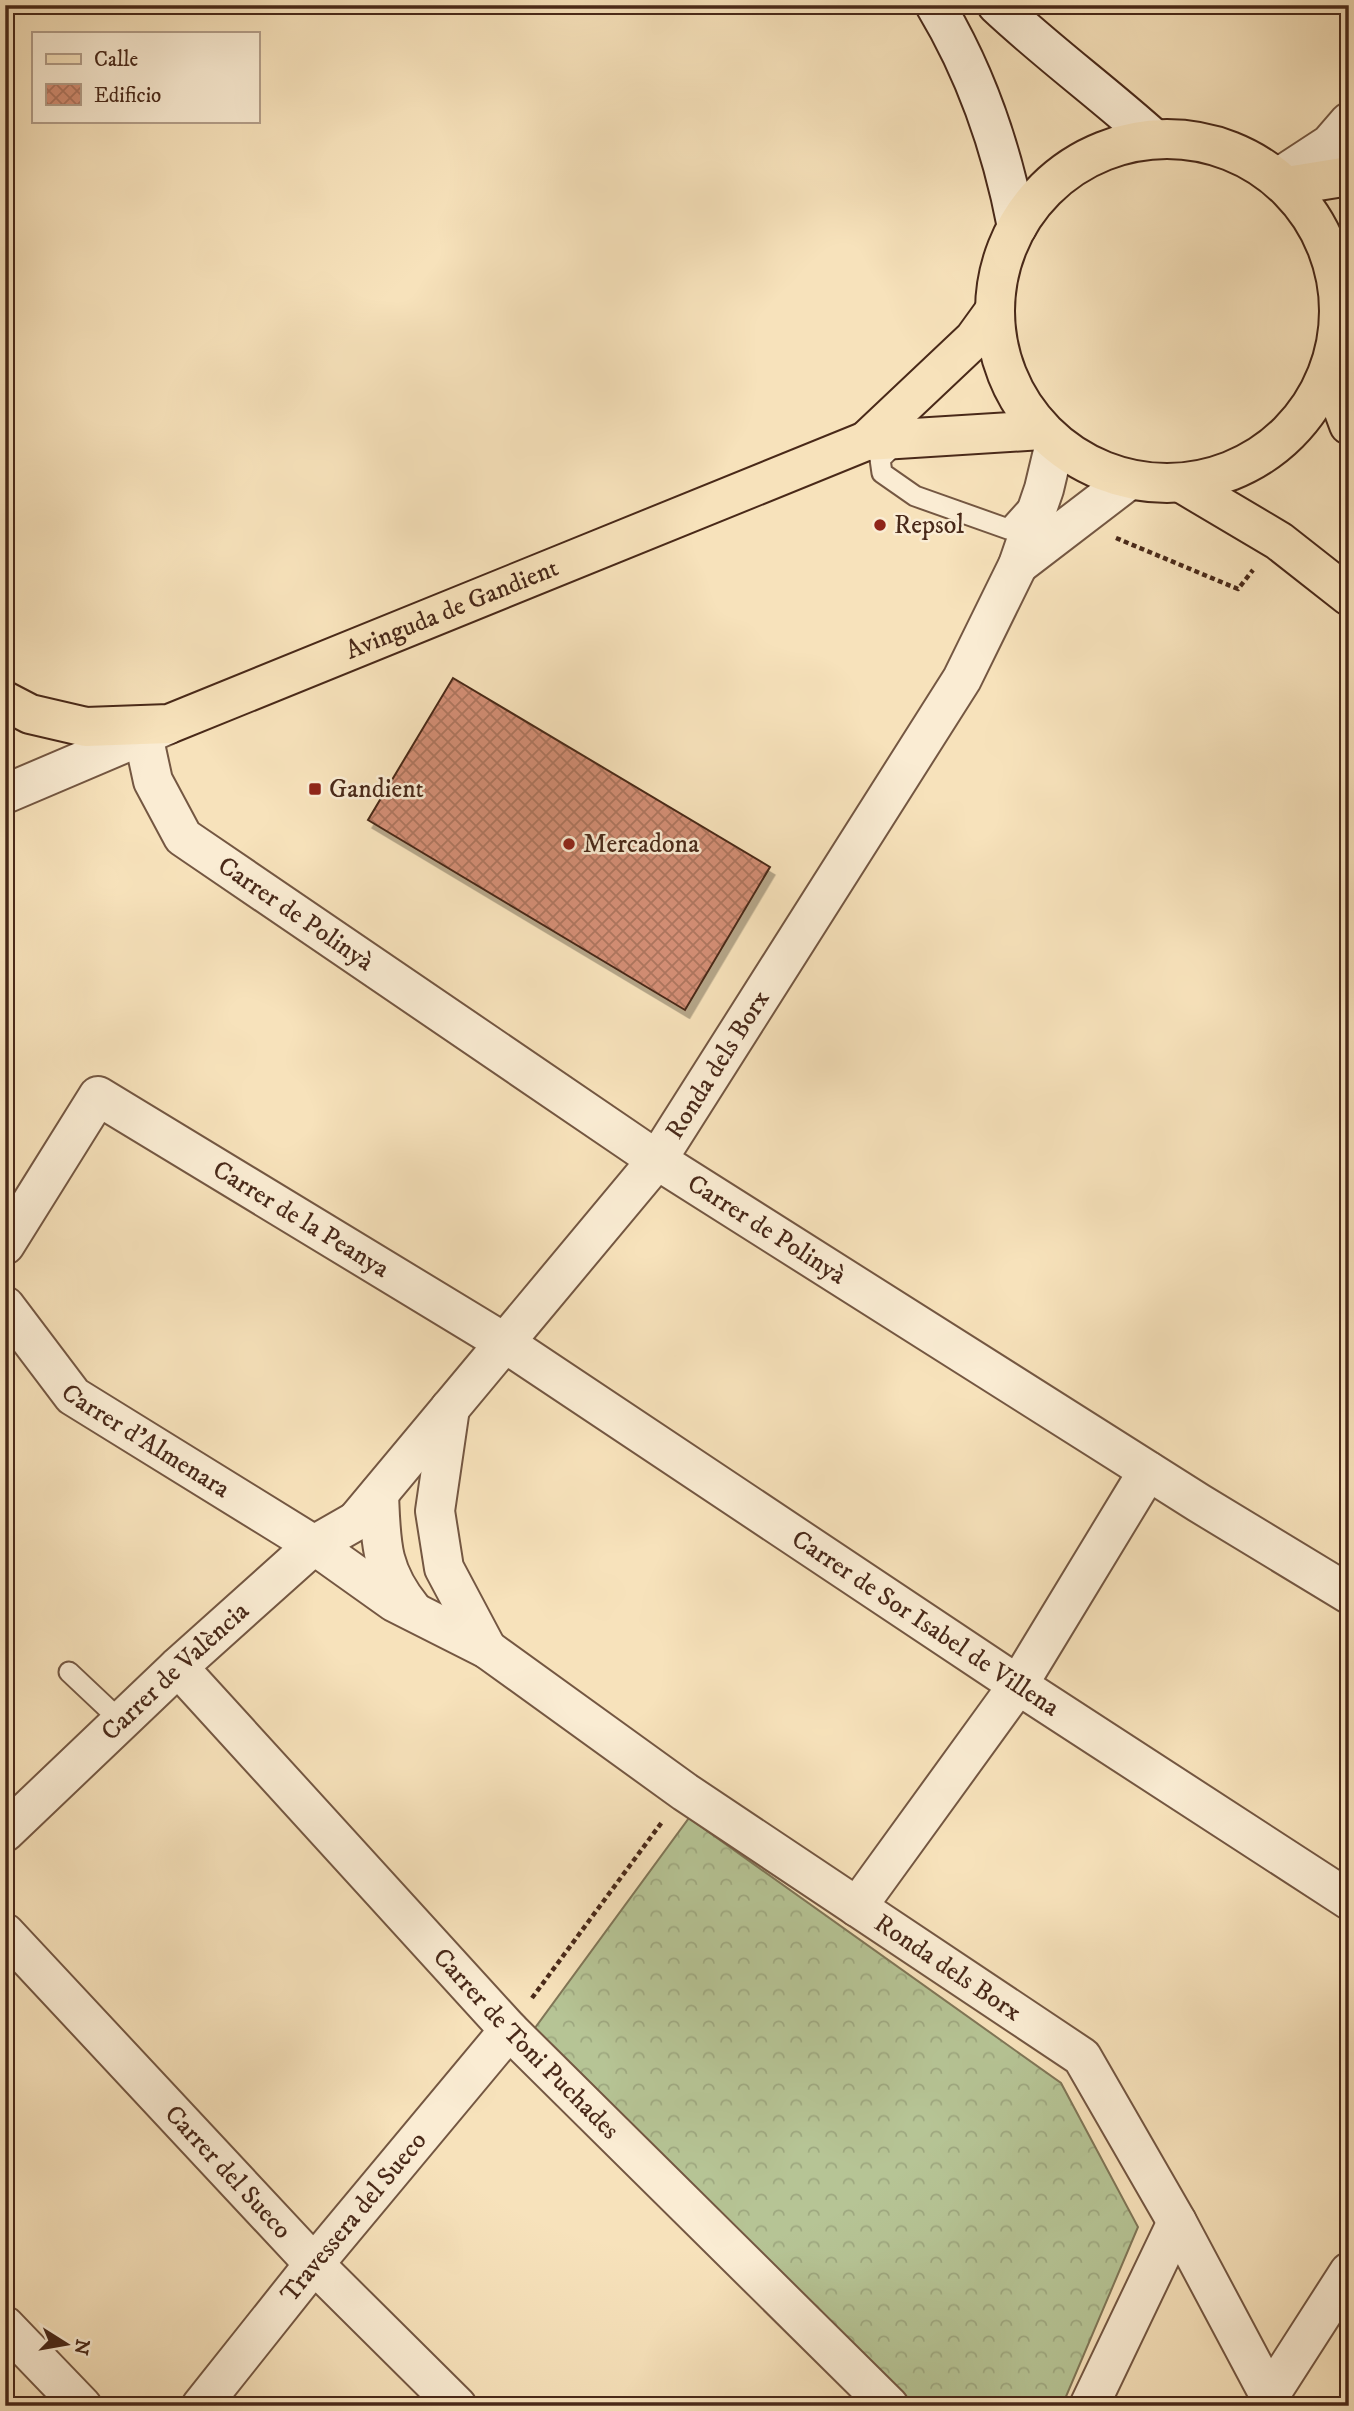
<svg xmlns="http://www.w3.org/2000/svg" width="1354" height="2411" viewBox="0 0 1354 2411" font-family="'IM FELL DW Pica',serif">
  <style>
    .forest { fill: url(#forest-crowns); stroke: #807657; stroke-width: 2 }
    .building { fill: url(#building-cross-hatch); stroke: #492919; stroke-width: 2; filter: url(#shadow) }
    .lines { fill: none; stroke-linecap: round; stroke-linejoin: round }
    .service-casing { stroke: #745742; stroke-width: 23 }
    .minor-casing { stroke: #745742; stroke-width: 42 }
    .tertiary-casing { stroke: #745742; stroke-width: 42 }
    .secondary-casing { stroke: #492919; stroke-width: 42 }
    .primary-casing { stroke: #492919; stroke-width: 42 }
    .trunk-casing { stroke: #492919; stroke-width: 42 }
    .path { stroke: #492919; stroke-width: 4.5; stroke-dasharray: 5 3.5; stroke-linecap: butt }
    .service { stroke: #faecd3; stroke-width: 19 }
    .minor { stroke: #faecd3; stroke-width: 38 }
    .tertiary { stroke: #faecd3; stroke-width: 38 }
    .secondary { stroke: #faecd3; stroke-width: 38 }
    .primary { stroke: #f7e2bb; stroke-width: 38 }
    .trunk { stroke: #f7e2bb; stroke-width: 38 }
    .poi-dot { fill: #8f2418; stroke: #faecd3; stroke-width: 2.5 }
    .labels { text-anchor: middle; dominant-baseline: central; stroke-width: 5; stroke-linejoin: round; paint-order: stroke }
    .poi-label { font-size: 26px; fill: #492919; stroke: #faecd3; text-anchor: start }
    .street-label { font-size: 26px; fill: #492919; stroke: #faecd3 }
  </style>
  <defs>
    <pattern id="forest-crowns" width="20" height="18" patternUnits="userSpaceOnUse" patternTransform="scale(1.75)"><rect width="20" height="18" fill="#b6c495"/><path d="M2 6a3 3 0 1 1 6 0M12 15a3 3 0 1 1 6 0" fill="none" stroke="#9ea880"/></pattern>
    <pattern id="building-cross-hatch" width="8" height="8" patternUnits="userSpaceOnUse" patternTransform="scale(1.75)"><rect width="8" height="8" fill="#d38e74"/><path d="M0 0l8 8M0 8l8-8" fill="none" stroke="#ad745e"/></pattern>
    <filter id="shadow"><feDropShadow dx="4.5" dy="8" stdDeviation="0" flood-color="#0004"/></filter>
  </defs>
  <rect width="100%" height="100%" fill="#f7e2bb"/>
  <filter id="stains"><feTurbulence type="fractalNoise" baseFrequency=".00286" numOctaves="4"/><feColorMatrix values="0 0 0 0 .2 0 0 0 0 .09 0 0 0 0 .02 0 0 0 .5 -.17"/></filter>
  <radialGradient id="worn" r=".72"><stop offset=".6" stop-color="#630" stop-opacity="0"/><stop offset="1" stop-color="#630" stop-opacity=".3"/></radialGradient>
  <!-- forest -->
  <path class="forest" d="M689 1818 1061 2083 1138 2227 1062 2406H916L535 2028Z"/>
  <!-- building -->
  <path class="building" d="M453 678 770 867 685 1010 368 820Z"/>
  <g class="lines">
    <!-- service casing -->
    <g class="service-casing">
      <path id="service" d="M899 441 880 459 882 473 915 496 1008 529 1027 508
        M69 1672 121 1721"/>
    </g>
    <!-- minor casing -->
    <g class="minor-casing">
      <g id="minor">
        <path d="M1278 178 1330 144 1349 122"/>
        <path id="s1" d="M143 735 153 781 183 837 657 1160 1199 1503 1349 1594"/>
        <path d="M5 794 167 725"/>
        <path id="s2" d="M5 1245 98 1096 505 1343 1018 1685 1349 1900"/>
        <path id="s3" d="M5 1306 73 1396 314 1545"/>
        <path id="s4" d="M178 1667 509 2030 889 2406"/>
        <path id="s5" d="M5 1832 178 1667 314 1545 356 1521"/>
        <path d="M857 1907 1018 1685 1148 1471"/>
        <path id="s6" d="M5 1933 314 2264 457 2406"/>
        <path d="M5 2326 82 2406"/>
        <path d="M1270 2395 1349 2272"/>
        <path id="s7" d="M201 2406 314 2264 509 2030"/>
        <path d="M1089 2406 1177 2222"/>
      </g>
    </g>
    <!-- tertiary casing -->
    <g class="tertiary-casing">
      <g id="tertiary">
        <path d="M1018 565 1129 480"/>
        <path d="M450 1408 435 1511 444 1568 487 1649"/>
        <path d="M379 1494C381 1542 380 1570 412 1609"/>
        <path id="s8" d="M356 1521 657 1160 962 679 1018 565 1044 489 1055 443"/>
        <path id="s9" d="M314 1545 394 1602 487 1649 685 1792 1082 2057 1177 2222 1275 2406"/>
      </g>
    </g>
    <!-- secondary casing -->
    <g class="secondary-casing">
      <path id="secondary" d="M935 5C976 73 1002 149 1017 227
        M997 5C1047 52 1103 93 1154 139"/>
    </g>
    <!-- primary casing -->
    <g class="primary-casing">
      <path id="primary" d="M1329 371 1349 425
        M1183 484 1279 541 1349 596"/>
    </g>
    <!-- trunk casing -->
    <g class="trunk-casing">
      <g id="trunk">
        <circle cx="1167" cy="311" r="172"/>
        <path d="M1287 186 1349 176"/>
        <path d="M866 441 974 339 995 310"/>
        <path id="s10" d="M5 701 30 714 86 727 169 724 866 441 1042 430"/>
      </g>
    </g>
    <!-- path -->
    <path class="path" d="M1116 538 1238 589 1253 570
      M532 1998 662 1822"/>
    <!-- service -->
    <use href="#service" class="service"/>
    <!-- minor -->
    <use href="#minor" class="minor"/>
    <!-- tertiary -->
    <use href="#tertiary" class="tertiary"/>
    <!-- secondary -->
    <use href="#secondary" class="secondary"/>
    <!-- primary -->
    <use href="#primary" class="primary"/>
    <!-- trunk -->
    <use href="#trunk" class="trunk"/>
  </g>
  <!-- markers -->
  <g class="poi-dot">
    <circle cx="880" cy="525" r="7"/>
    <rect x="308" y="782" width="14" height="14" rx="3.5"/>
    <circle cx="569" cy="844" r="7"/>
  </g>
  <g class="labels">
    <!-- poi labels -->
    <g class="poi-label">
      <text x="894" y="525">Repsol</text>
      <text x="329" y="789">Gandient</text>
      <text x="583" y="844">Mercadona</text>
    </g>
    <!-- street labels -->
    <g class="street-label">
      <text stroke="none"><textPath href="#s10" startOffset="474">Avinguda de Gandient</textPath></text>
      <text stroke="none"><textPath href="#s1" startOffset="247">Carrer de Polinyà</textPath></text>
      <text stroke="none"><textPath href="#s8" startOffset="583">Ronda dels Borx</textPath></text>
      <text stroke="none"><textPath href="#s2" startOffset="413">Carrer de la Peanya</textPath></text>
      <text stroke="none"><textPath href="#s1" startOffset="814">Carrer de Polinyà</textPath></text>
      <text stroke="none"><textPath href="#s3" startOffset="198">Carrer d'Almenara</textPath></text>
      <text stroke="none"><textPath href="#s2" startOffset="1157">Carrer de Sor Isabel de Villena</textPath></text>
      <text stroke="none"><textPath href="#s5" startOffset="234">Carrer de València</textPath></text>
      <text stroke="none"><textPath href="#s9" startOffset="763">Ronda dels Borx</textPath></text>
      <text stroke="none"><textPath href="#s4" startOffset="513">Carrer de Toni Puchades</textPath></text>
      <text stroke="none"><textPath href="#s6" startOffset="327">Carrer del Sueco</textPath></text>
      <text stroke="none"><textPath href="#s7" startOffset="243">Travessera del Sueco</textPath></text>
    </g>
  </g>
  <!-- margin -->
  <rect width="1354" height="2411" fill="none" stroke="#f7e2bb" stroke-width="28"/>
  <rect x="7" y="7" width="1340" height="2397" fill="none" stroke="#492919" stroke-width="3.5"/>
  <rect x="14" y="14" width="1326" height="2383" fill="none" stroke="#492919" stroke-width="2"/>
  <!-- legend -->
  <rect x="32" y="32" width="228" height="91" fill="#faecd3" stroke="#b39e89" stroke-width="2"/>
  <rect x="46" y="54" width="35" height="10" fill="#f7e2bb" stroke="#b39e89" stroke-width="2"/>
  <text x="94" y="66" font-size="21" fill="#492919">Calle</text>
  <rect x="46" y="84" width="35" height="21" fill="url(#building-cross-hatch)" stroke="#b39e89" stroke-width="2"/>
  <text x="94" y="102" font-size="21" fill="#492919">Edificio</text>
  <!-- north arrow -->
  <g transform="translate(66 2344) rotate(101)" stroke="#faecd3" stroke-width="5" paint-order="stroke">
  <path d="M0-5L12 26L0 18L-12 26Z" fill="#492919"/>
  <text y="-10" font-size="19" font-weight="bold" text-anchor="middle" fill="#492919">N</text>
  </g>
  <rect width="100%" height="100%" filter="url(#stains)"/>
  <rect width="100%" height="100%" fill="url(#worn)"/>
</svg>
